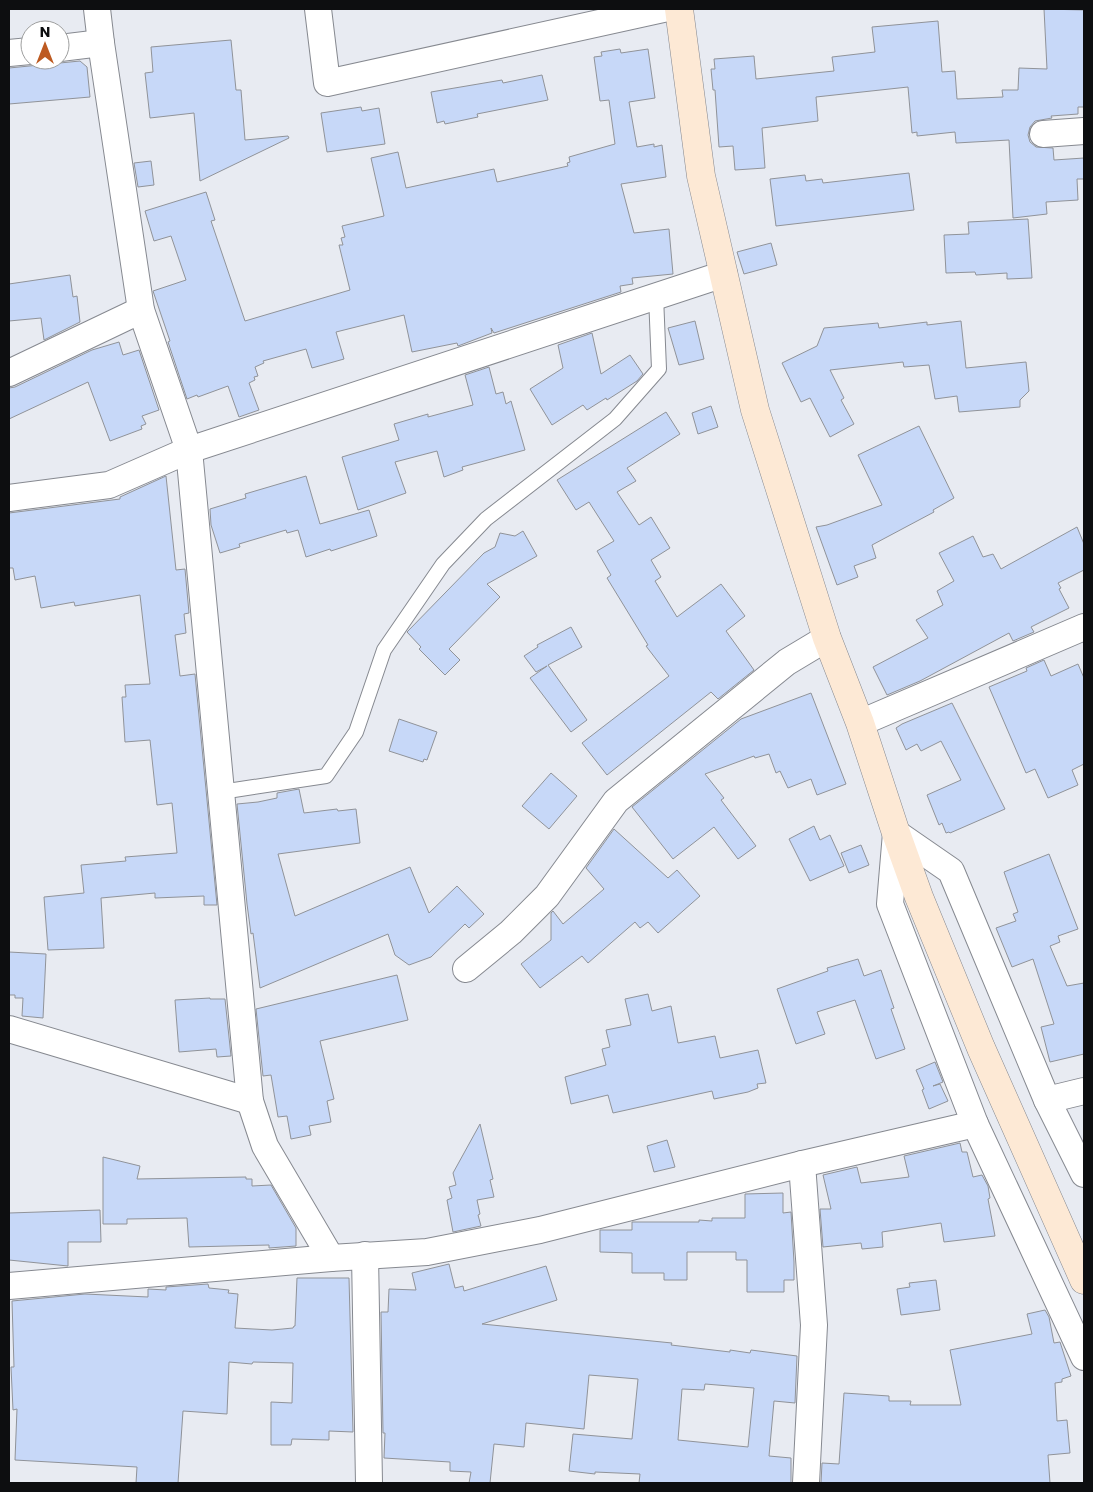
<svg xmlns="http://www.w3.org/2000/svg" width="1093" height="1492" viewBox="0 0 1093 1492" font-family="Poppins,sans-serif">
<rect width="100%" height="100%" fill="#e8ebf2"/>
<g fill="#c7d8f8" stroke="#909399" fill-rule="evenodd">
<path d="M1044 9 1084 10V107H1078V114L1051 116 1052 118 1035 121 1030 127 1028 135 1030 142 1036 147 1053 148 1054 160 1084 158V179H1077L1078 200 1046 202 1047 214 1013 218 1009 140 956 143 955 132 917 136V132L912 133 908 87 816 97 818 121 762 128 765 168 735 170 733 146 719 147 715 90H713L711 69H715L714 59 754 56 756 79 834 71 832 57 875 52 872 27 938 21 942 72 955 71 957 99 1003 97 1002 90H1018L1019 68 1047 69Z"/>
<path d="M231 40 236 90H241L245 140 288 136 289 138 200 181 194 113 150 118 145 73 153 72 151 47Z"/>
<path d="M620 49 621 53 648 49 655 98 629 102 637 147 654 144V147L662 145 666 177 621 184 634 233 669 229 673 274 632 278 633 284 620 286 621 292 494 333 491 328 492 333 458 346 457 343 412 352 404 315 336 332 344 359 312 368 306 349 263 361 264 363 255 367 258 376 254 377 255 380 249 383 259 410 239 417 228 386 198 397 197 395 187 399 168 342 170 341 153 291 186 280 171 236 154 241 145 211 206 192 215 220 211 221 245 321 350 290 339 245H343L341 238 345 237 342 226 384 216 371 158 398 152 406 188 494 169 497 182 568 166 567 163 570 162 569 157 615 144 609 100 600 101 594 57 602 56 601 52Z"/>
<path d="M80 61 87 67 90 97 9 104V68Z"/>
<path d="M542 75 548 100 477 114 478 117 445 124 444 121 437 123 431 92 502 80 503 83Z"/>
<path d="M361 107 362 111 379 108 385 144 327 152 321 113Z"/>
<path d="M151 161 154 185 138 187 134 163Z"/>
<path d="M909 173 914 210 776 226 770 179 805 175 806 181 822 179 823 183Z"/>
<path d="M1028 219 1032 278 1007 279V273L976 275 975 272 946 273 944 235 969 234 968 222Z"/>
<path d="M771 243 777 265 744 274 737 252Z"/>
<path d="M70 275 73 297 77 296 80 322 44 340 41 318 9 321V284Z"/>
<path d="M695 321 704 359 679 365 668 328Z"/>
<path d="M961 321 966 368 1026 362 1029 391 1020 400V407L959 412 957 396 935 399 929 365 904 367 903 362 830 370 844 398 841 400 854 424 830 437 810 398 801 402 782 363 817 346 824 328 878 323 879 328 927 322V325Z"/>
<path d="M592 333 601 374 630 355 643 374 637 381 607 400 606 398 587 410 583 405 552 425 530 389 563 368 558 345Z"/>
<path d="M119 342 123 355 139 350 159 410 142 416 146 424 141 426 142 429 110 441 88 382 9 419V388L15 387 92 350Z"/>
<path d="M489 367 496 394 503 392 506 404 511 401 525 450 462 467 463 470 444 477 437 451 395 462 406 493 358 510 342 457 399 440 394 424 428 414V417L473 405 465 375Z"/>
<path d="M711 406 718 427 698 434 692 413Z"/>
<path d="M666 412 680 434 627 468 636 481 617 492 639 525 651 517 670 548 651 560 661 577 655 581 677 617 721 584 745 616 726 631 754 670 718 699 711 692 607 775 582 743 669 676 646 646 648 645 607 578 611 575 597 551 614 541 589 502 576 510 557 480Z"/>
<path d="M919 426 954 498 933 510 934 512 872 545 876 558 854 566 858 577 837 585 816 527 827 525 882 505 858 455Z"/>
<path d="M166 476 176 570 185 569 189 613 184 614 186 633 175 635 180 676 195 674 217 905H204V896L155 898V893L101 898 104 948 48 950 44 897 84 893 81 865 126 861 125 857 177 853 172 803 157 805 150 740 125 742 122 697H126L125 685 150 684 140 595 75 606 74 602 41 608 35 576 15 580 13 568H9V513L120 499V497Z"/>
<path d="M306 476 320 524 369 510 377 536 331 551 330 549 306 557 298 530 287 533 286 530 239 544 240 547 220 553 211 525 210 509 246 498 245 494Z"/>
<path d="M1077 527 1084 544V570L1058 583 1061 588 1059 589 1069 608 1031 627 1034 632 1013 641 1009 633 920 681 887 695 873 667 928 638 916 620 943 605 937 591 954 581 939 553 973 536 983 557 993 554 1001 569Z"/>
<path d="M523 531 537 556 487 584 500 597 449 649 460 660 445 675 419 649 421 647 407 632 484 553 495 547 500 533 515 536Z"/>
<path d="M571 627 582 647 548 665 587 720 571 732 530 678 547 666 536 672 524 656 538 647 537 645Z"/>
<path d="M1044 660 1051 676 1078 664 1084 678V764L1072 770 1078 785 1048 798 1035 769 1026 773 989 687 1027 671 1026 668Z"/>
<path d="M811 693 846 784 817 795 811 779 788 788 780 771 776 773 769 754 755 758 754 756 705 774 724 798 721 800 756 846 738 859 714 827 673 859 632 807 741 719Z"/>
<path d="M952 703 1005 809 950 833 949 832 946 833 942 823 939 825 927 795 961 780 941 741 921 751 917 744 906 750 896 728 902 724Z"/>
<path d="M399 719 437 732 427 760 424 759 423 762 389 751Z"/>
<path d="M551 773 577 796 549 829 522 806Z"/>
<path d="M299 789 304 813 337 809 338 811 356 809 360 843 278 854 295 916 410 867 429 913 457 886 484 914 469 928 465 924 431 957 409 965 395 955 388 934 260 988 253 933 251 934 247 904 237 804 258 802 277 798V793Z"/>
<path d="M814 826 820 840 830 835 844 866 810 881 789 839Z"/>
<path d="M614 829 668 878 677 870 700 896 658 933 648 922 640 928 635 922 588 963 582 956 540 988 521 964 551 940V913L553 911 563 924 604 889 586 868Z"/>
<path d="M861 845 869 865 849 873 841 853Z"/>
<path d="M1049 854 1078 929 1058 936 1060 942 1050 946 1067 986 1084 983V1054L1050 1062 1041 1027 1054 1024 1033 959 1012 967 996 928 1016 921 1013 914 1018 912 1004 872Z"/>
<path d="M9 952 46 954 43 1018 22 1016 23 998H15V995H9Z"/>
<path d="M858 959 864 976 881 970 894 1008 891 1009 905 1049 876 1059 855 1000 817 1012 825 1034 796 1044 777 989 828 971 827 968Z"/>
<path d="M397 975 408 1020 320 1041 334 1099 327 1101 331 1122 309 1126 311 1135 291 1139 287 1116 278 1117 271 1075 263 1076 256 1009Z"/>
<path d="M648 994 652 1011 671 1006 678 1043 715 1036 720 1058 758 1050 766 1083 757 1084 758 1088 748 1092 714 1099 712 1091 613 1113 608 1095 571 1104 565 1077 606 1065 602 1049 610 1047 606 1030 631 1025 625 999Z"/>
<path d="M210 998V999H225L231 1056 217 1057 216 1049 179 1052 175 1000Z"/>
<path d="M935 1062 943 1082 933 1086 940 1084 948 1101 929 1109 922 1090 924 1089 916 1070Z"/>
<path d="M480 1124 493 1179 490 1180 494 1197 477 1200 480 1214 478 1215 481 1226 453 1232 447 1200 452 1198 449 1187 456 1185 453 1173Z"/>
<path d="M667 1140 675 1167 654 1172 647 1146Z"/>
<path d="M960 1143 962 1152H967L973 1177 982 1175 988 1186 990 1198 988 1199 995 1236 944 1242 941 1223 882 1232 883 1247 862 1249 861 1243 823 1247 820 1209H831L823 1175 857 1167 861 1183 909 1177 904 1156Z"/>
<path d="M103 1157 140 1166 137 1179 246 1177V1179H252V1186L271 1185 296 1228V1246L269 1248V1245L189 1247 187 1218 127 1219V1224H103Z"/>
<path d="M783 1193V1213L791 1212 794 1262V1280H784V1292H747V1260H736V1252H687V1280H664V1273H632V1253L600 1252V1230H632V1222H699V1220L712 1221V1218H745V1194Z"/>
<path d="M100 1210 101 1242H68V1266L9 1260V1213Z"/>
<path d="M449 1264 455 1288 463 1286 464 1291 546 1266 557 1300 482 1324 672 1343 671 1345 730 1352V1350L750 1353 751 1350 797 1356 795 1403 774 1401 769 1456 791 1458V1483H639L640 1474 595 1472V1474L569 1471 573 1434 632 1439 638 1379 589 1375 584 1429 526 1423 524 1447 494 1444 490 1483H469L471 1472 450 1471V1462L384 1458 385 1433H383L381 1312H388L389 1289 416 1290 412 1273ZM705 1384 754 1388 748 1447 678 1440 682 1389 704 1390Z"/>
<path d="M297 1278H349L353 1432 329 1431V1440L292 1439 291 1445H271V1402L292 1403 293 1363 253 1362 252 1364 229 1362 227 1414 183 1411 178 1483H136L137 1467 15 1460 17 1409 13 1410 11 1367H14L12 1301 85 1294 148 1297V1289L166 1290V1287L208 1284 209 1288 229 1290 228 1293 238 1294 235 1328 272 1330 293 1328 294 1326H295Z"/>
<path d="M936 1280 940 1310 901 1315 897 1289 910 1287 909 1283Z"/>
<path d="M1045 1310 1049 1317 1054 1343 1060 1342 1071 1376 1062 1379V1382L1055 1383 1057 1421 1067 1420 1070 1453 1048 1455 1050 1483H821L822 1463 839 1464 844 1393 889 1396V1401H911L910 1405H961L950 1350 1032 1334 1027 1314Z"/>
</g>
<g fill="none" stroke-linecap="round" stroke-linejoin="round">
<g stroke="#868990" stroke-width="16">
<path id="lane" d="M221 792 326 776 356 732 384 650 443 564 486 519 615 419 659 369 656 296"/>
</g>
<g stroke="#868990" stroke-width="28">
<g id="street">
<path d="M97 9 101 43 141 310 189 450 250 1101 265 1146 331 1258"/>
<path d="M318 9 327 83 663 9"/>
<path d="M60 48 101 43"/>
<path d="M9 53 30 51"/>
<path d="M1043 134 1084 131"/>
<path d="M9 373 141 310"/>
<path d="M9 498 109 485 189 450 724 274"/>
<path d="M860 723 1084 627"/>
<path d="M896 833 890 904 975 1124 1084 1357"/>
<path d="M896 833 951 871 1047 1100 1084 1174"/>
<path d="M466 969 511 932 547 896 616 801 787 662 827 638"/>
<path d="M9 1029 250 1101"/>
<path d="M1047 1100 1084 1091"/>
<path d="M802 1164 814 1325 806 1483"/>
<path d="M365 1255 369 1483"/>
<path d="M9 1286 331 1258 427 1252 540 1230 802 1164 975 1124"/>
</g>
</g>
<g stroke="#868990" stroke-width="29">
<path id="secondary" d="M679 9 701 176 755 410 827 638 860 723 896 833 919 897 981 1048 1084 1280"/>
</g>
<use href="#lane" stroke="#fff" stroke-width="14"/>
<use href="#street" stroke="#fff" stroke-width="26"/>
<use href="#secondary" stroke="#fde9d5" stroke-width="28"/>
</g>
<rect width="1093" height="1492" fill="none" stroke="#0d0e10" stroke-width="20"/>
<g transform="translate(45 45)"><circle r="24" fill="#ffffff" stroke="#9e9f9f"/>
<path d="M0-4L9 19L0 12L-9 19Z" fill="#bd5a21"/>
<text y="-8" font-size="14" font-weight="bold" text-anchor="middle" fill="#0d0e10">N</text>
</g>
</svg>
